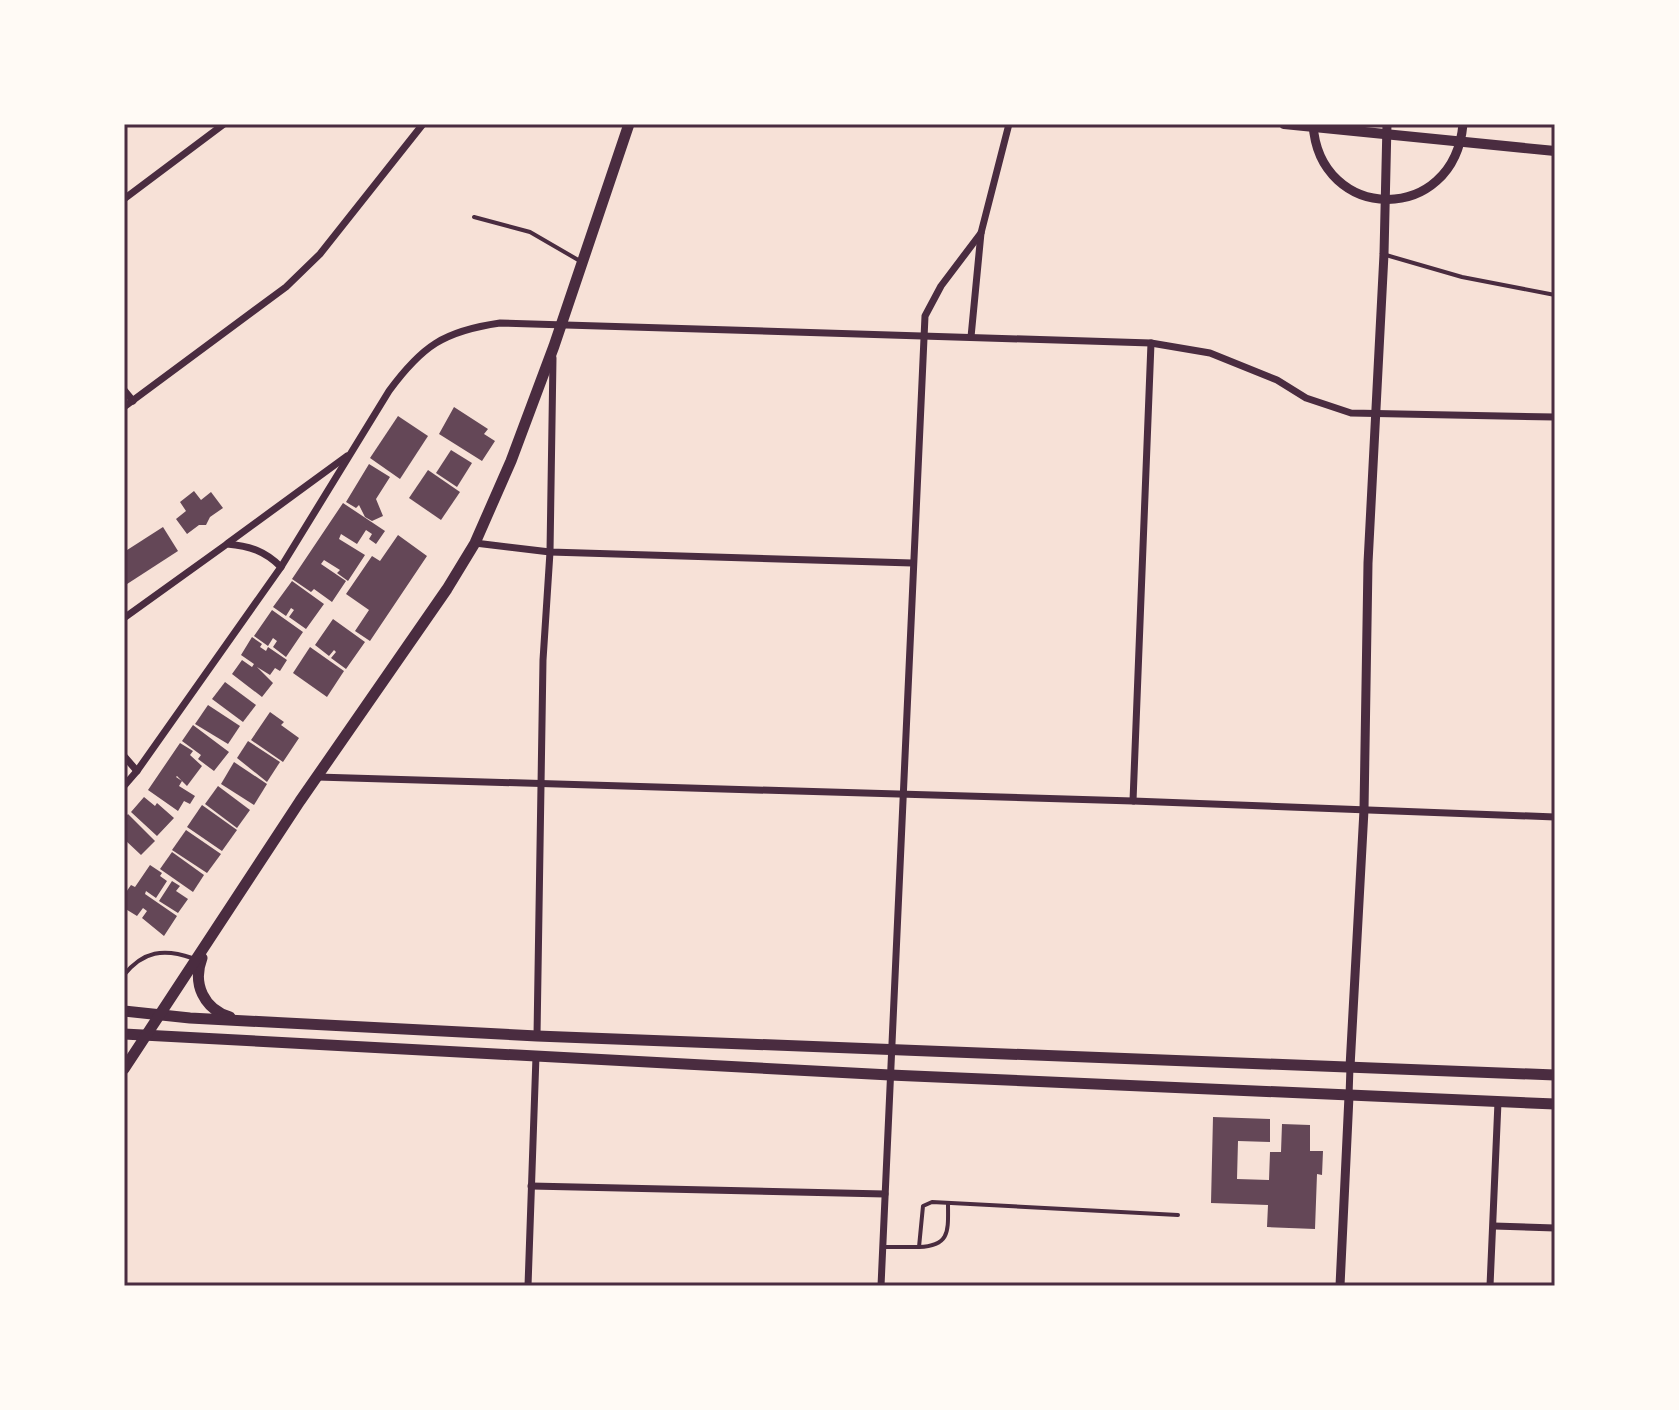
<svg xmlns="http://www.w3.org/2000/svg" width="1679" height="1410" viewBox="0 0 1679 1410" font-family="Manrope,sans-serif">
<rect width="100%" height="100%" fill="#f7e1d7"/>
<g fill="#644757">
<path d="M454 407 488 429 484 434 495 441 482 461 439 434Z"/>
<path d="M398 416 428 436 400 479 370 458Z"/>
<path d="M451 450 472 463 457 487 436 473Z"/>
<path d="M369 464 390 477 376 499 383 516 372 521 365 517 359 505 356 508 346 502Z"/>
<path d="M428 470 460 492 441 520 409 498Z"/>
<path d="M194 491 201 500 211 492 223 508 210 517 206 525H199L187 534 176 519 186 511 180 502Z"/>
<path d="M343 503 385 531 376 544 369 539 372 534 366 530 357 544 341 534 339 539 365 555 348 581 337 573 340 570 324 560 321 564 346 581 332 602 314 589 311 592 292 579Z"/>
<path d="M163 527 178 551 124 586V552Z"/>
<path d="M398 535 427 556 370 641 355 631 369 610 346 594 372 556 380 561Z"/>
<path d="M292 581 324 604 306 629 289 617 294 610 291 608 286 616 273 607Z"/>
<path d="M272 610 303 632 286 657 273 647 277 641 273 638 268 646 254 636Z"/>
<path d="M333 619 365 642 346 669 331 658 336 652 334 650 329 656 315 645Z"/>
<path d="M252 637 262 644 260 647 266 651 268 647 287 660 280 671 275 668 270 675 257 667 273 683 262 697 232 674 242 660 252 667 254 664 241 655Z"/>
<path d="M310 647 344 671 327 697 293 673Z"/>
<path d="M225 682 256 705 243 722 212 699Z"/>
<path d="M208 705 240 726 228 744 195 724Z"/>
<path d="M270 712 284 722 281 725 299 738 283 762 251 740Z"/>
<path d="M193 725 229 752 214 771 198 759 201 755 182 741Z"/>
<path d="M248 741 280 762 267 782 237 758Z"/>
<path d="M180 743 193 751 190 755 202 766 187 786 177 776 176 777 182 781 179 786 195 796 190 804 184 801 178 811 148 790Z"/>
<path d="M234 762 267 784 254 805 221 784Z"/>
<path d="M218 786 250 810 237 828 205 804Z"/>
<path d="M144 797 155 806 157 803 174 818 157 836 131 812Z"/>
<path d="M202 805 237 830 222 851 187 827Z"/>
<path d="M128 814 155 841 141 855 124 839V819Z"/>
<path d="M186 830 221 854 207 873 172 850Z"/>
<path d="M172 852 204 875 193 892 160 869Z"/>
<path d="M150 865 162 873 160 876 167 881 156 898 146 891 145 894 177 916 164 936 142 918 147 911 143 908 137 916 124 908V895L131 885 135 887Z"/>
<path d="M172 881 180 886 176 891 188 899 178 913 159 901Z"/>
<path d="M1213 1117 1270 1119V1142L1238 1141 1237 1179 1269 1180 1270 1152H1281L1282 1124 1310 1125V1151H1323L1322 1175 1317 1174 1315 1229 1267 1227 1268 1205 1211 1203Z"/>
</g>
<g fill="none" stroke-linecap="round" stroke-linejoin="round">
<g stroke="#4a2c40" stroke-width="4">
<path d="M474 217 530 232 580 261"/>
<path d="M1386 255 1462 277 1555 295"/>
<path d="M124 975C143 951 164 948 192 958"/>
<path d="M883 1247H919L923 1206 932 1202 1178 1215"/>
<path d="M919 1247C951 1246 948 1230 948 1203"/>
</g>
<g stroke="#4a2c40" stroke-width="7">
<path d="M124 199 224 124"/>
<path d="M971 337 981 233 1009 124"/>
<path d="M124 390 133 401"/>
<path d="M124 407 286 287 320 254 423 124"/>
<path d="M228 543 347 456"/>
<path d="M475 543 550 552 912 563"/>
<path d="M124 618 227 544C250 546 265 551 281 567"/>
<path d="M124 756 137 771"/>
<path d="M317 777 1133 801 1555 817"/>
<path d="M124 786 137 771 281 567 389 391C422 346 444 331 500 323L1151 343 1210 353 1277 380 1306 398 1351 413 1555 417"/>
<path d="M1133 801 1151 343"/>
<path d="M537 1036 543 660 550 552 553 358"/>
<path d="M1349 1096 1350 1067"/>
<path d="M531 1186 885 1194"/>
<path d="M1494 1226 1555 1228"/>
<path d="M528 1286 536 1056"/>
<path d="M881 1286 925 316 941 286 981 233"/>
<path d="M1490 1286 1498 1102"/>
</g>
<g stroke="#4a2c40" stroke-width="9">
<path d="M1313 124C1319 223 1454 226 1463 124"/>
<path d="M1350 1067 1364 810 1368 563 1384 254 1387 124"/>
<path d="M1340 1286 1349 1096"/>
</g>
<path stroke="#4a2c40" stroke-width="10" d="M1284 124 1555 151"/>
<g stroke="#4a2c40" stroke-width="11">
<path d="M202 958C192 984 204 1009 230 1017"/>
<path d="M124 1011 190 1018 537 1036 1555 1075"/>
<path d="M124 1034 890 1075 1555 1104"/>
<path d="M124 1069 300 801 447 589 475 543 511 461 554 346 629 124"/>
</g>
</g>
<rect width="1679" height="1410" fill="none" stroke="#fffaf5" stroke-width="252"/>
<rect x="126" y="126" width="1427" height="1158" fill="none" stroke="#4a2c40" stroke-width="3"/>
</svg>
